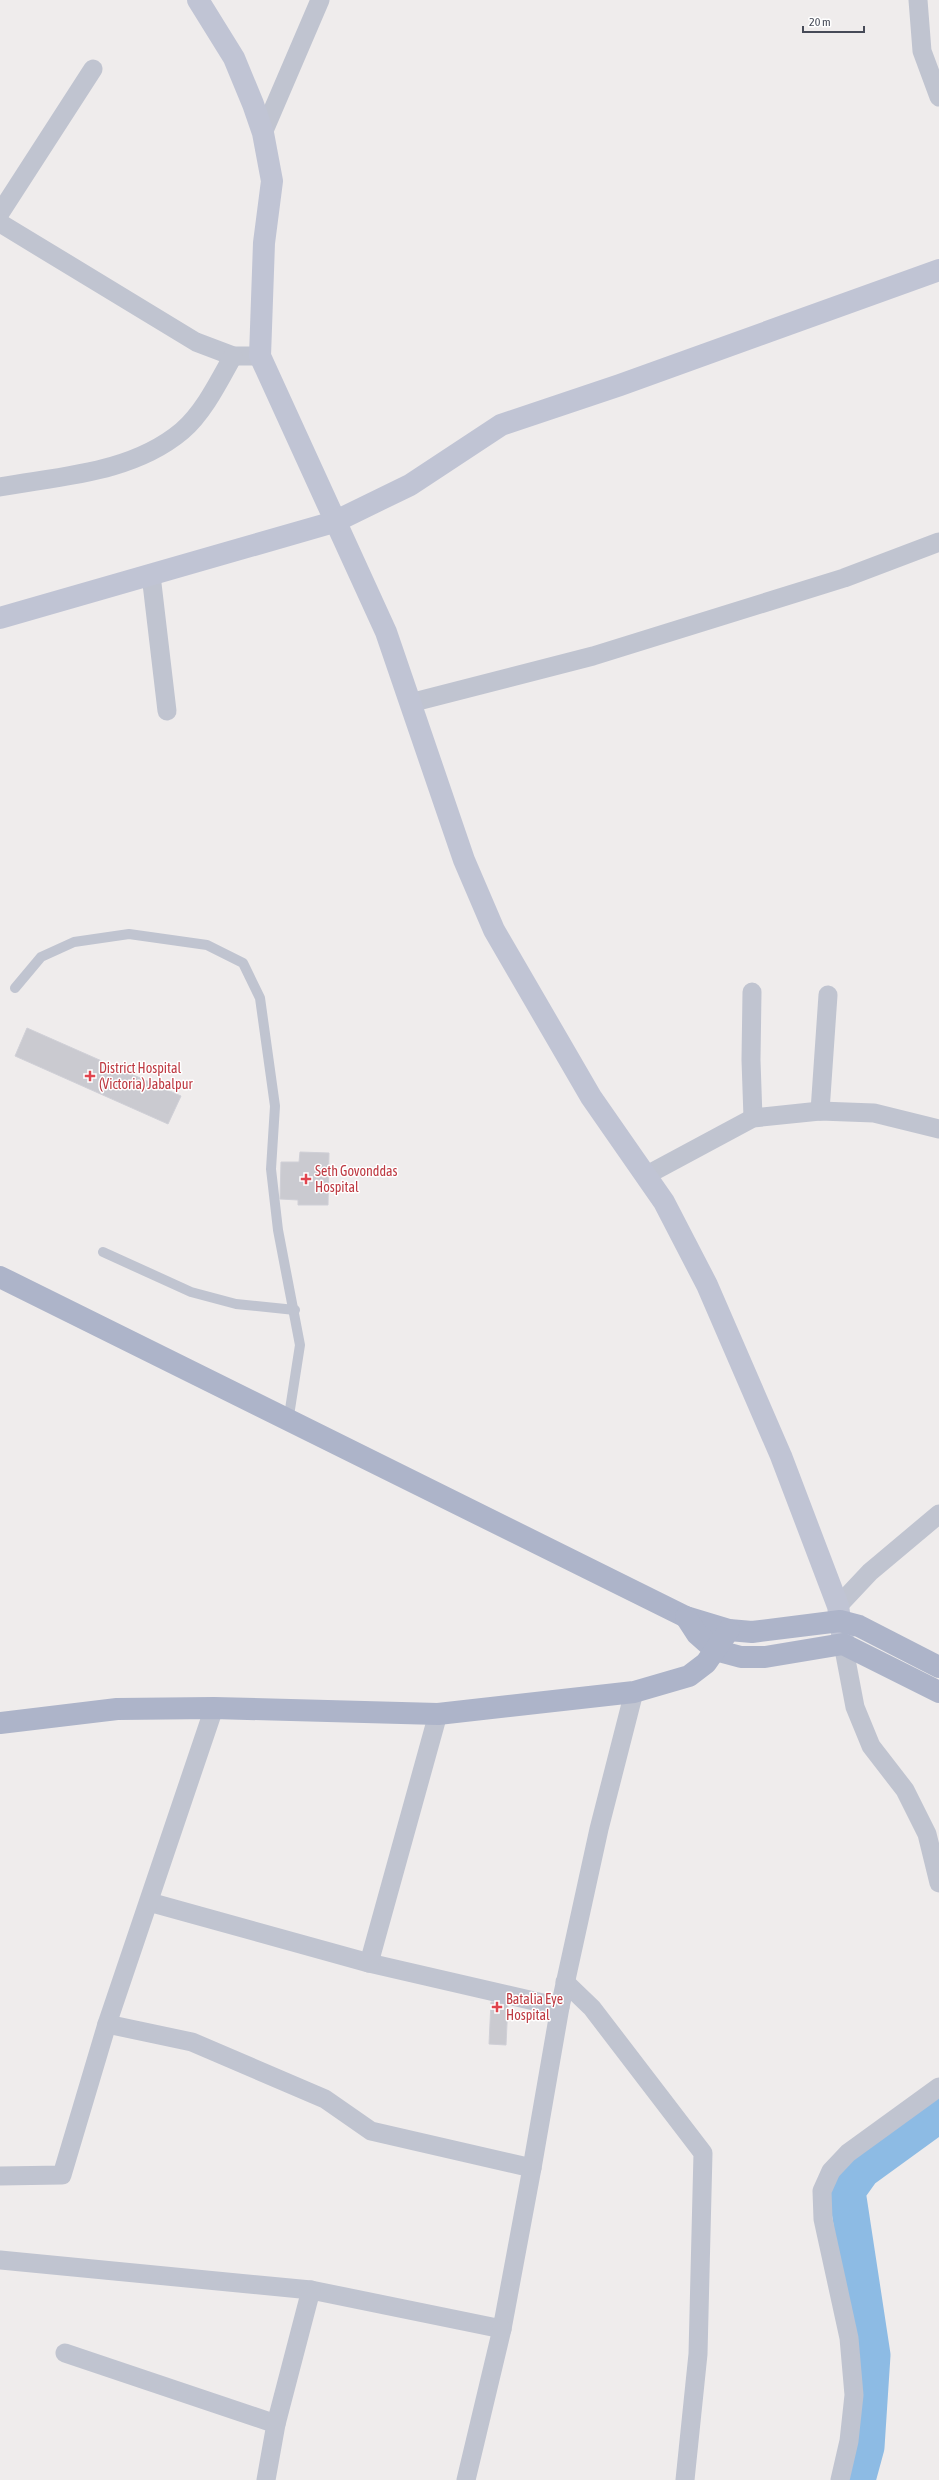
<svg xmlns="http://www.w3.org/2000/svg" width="939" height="2480" viewBox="0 0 939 2480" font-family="'Asap Condensed',sans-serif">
<rect width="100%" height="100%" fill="#efecec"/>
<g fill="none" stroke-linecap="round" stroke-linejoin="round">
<path stroke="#8dbbe4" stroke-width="37" d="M857 2480 866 2447 872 2355 847 2191 862 2170 939 2114"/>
</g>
<g fill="#cacad0" stroke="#d0d0d7">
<path d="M27 1028 181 1096 168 1124 15 1056Z"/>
<path d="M300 1152 329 1153 328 1205H298V1200L280 1199 281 1162H299Z"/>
<path d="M491 2002 508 2003 506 2045 489 2044Z"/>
</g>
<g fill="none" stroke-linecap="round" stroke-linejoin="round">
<g stroke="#c0c4d0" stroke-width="10">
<path d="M15 988 41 957 74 942 129 934 207 945 243 963 260 998 275 1106 271 1169 278 1230 300 1345 288 1422"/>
<path d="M103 1252 191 1292 236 1304 295 1310"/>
</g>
<g stroke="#c0c4d0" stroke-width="19">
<path d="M918 0 922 51 939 97"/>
<path d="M263 133 320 0"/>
<path d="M0 213 93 69"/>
<path d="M0 223 196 342 233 356H260"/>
<path d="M0 487C61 476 132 473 182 431 204 412 219 381 233 356"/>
<path d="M151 575 167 711"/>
<path d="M410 703 593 656 844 578 939 542"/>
<path d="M752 992 751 1060 753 1118"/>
<path d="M820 1111 828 995"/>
<path d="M645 1176 753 1118 820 1111 874 1113 939 1129"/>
<path d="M838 1606 870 1572 939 1514"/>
<path d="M843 1644 855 1707 871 1746 905 1790 927 1834 939 1883"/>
<path d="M149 1902 369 1963 560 2007"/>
<path d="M369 1963 438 1714"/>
<path d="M565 1982 592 2008 703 2153 698 2354 685 2480"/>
<path d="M532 2168 560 2007 599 1829 634 1692"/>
<path d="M0 2176 62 2175 107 2024"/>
<path d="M0 2260 311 2290 502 2329 532 2168 371 2131 325 2099 192 2042 107 2024 214 1708"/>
<path d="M65 2353 276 2424"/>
<path d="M266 2480 276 2424 311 2290"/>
<path d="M466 2480 502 2329"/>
<path d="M840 2480 849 2441 854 2395 849 2338 823 2219 822 2191 831 2171 848 2153 939 2087"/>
</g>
<g stroke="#c0c4d4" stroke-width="22">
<path d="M198 0 234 58 253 104 263 133 272 181 264 243 260 356 386 632 464 860 494 930 591 1097 664 1202 707 1285 781 1456 838 1606 843 1640"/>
<path d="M0 618 334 522 410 485 501 425 620 385 939 270"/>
</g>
<g stroke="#adb4c9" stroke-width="22">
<path d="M0 1277 686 1617 729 1630 752 1632 840 1621 859 1626 939 1667"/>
<path d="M686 1617 697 1634 715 1650 741 1657H765L843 1644 939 1692"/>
<path d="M0 1723 117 1709 214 1708 438 1714 634 1692 689 1676 706 1663 729 1630"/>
</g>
</g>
<g fill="#e0444e" stroke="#fff" stroke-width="1.5">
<path d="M88 1070h4v4h4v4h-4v4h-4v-4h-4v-4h4z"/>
<path d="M304 1173h4v4h4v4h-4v4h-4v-4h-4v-4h4z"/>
<path d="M495 2001h4v4h4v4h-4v4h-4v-4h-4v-4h4z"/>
</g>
<g text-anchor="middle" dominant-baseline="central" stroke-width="3" stroke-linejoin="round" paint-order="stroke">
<g font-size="14" fill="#be3a42" stroke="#fff" text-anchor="start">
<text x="99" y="1068">District Hospital<tspan x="99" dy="16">(Victoria) Jabalpur</tspan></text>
<text x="315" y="1171">Seth Govonddas<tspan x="315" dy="16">Hospital</tspan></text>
<text x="506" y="1999">Batalia Eye<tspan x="506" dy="16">Hospital</tspan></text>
</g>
</g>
<path d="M803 26v6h61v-6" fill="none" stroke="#464a57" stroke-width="2"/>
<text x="809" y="26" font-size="12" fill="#464a57" stroke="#ffffff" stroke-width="3" paint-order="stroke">20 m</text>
</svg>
